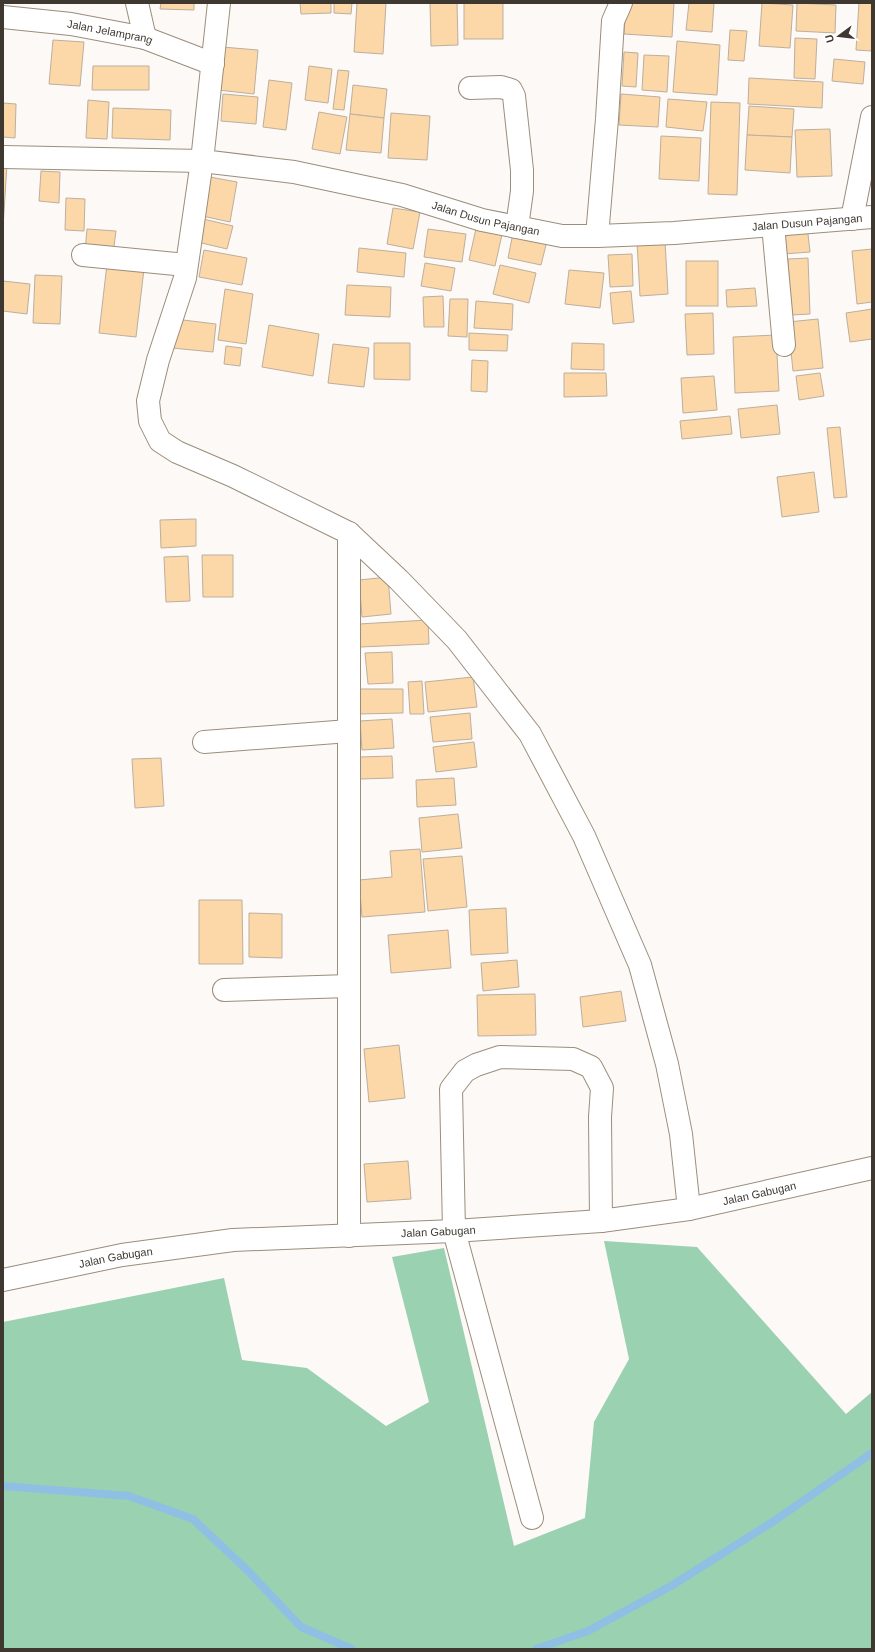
<svg xmlns="http://www.w3.org/2000/svg" width="875" height="1652" viewBox="0 0 875 1652" font-family="Helvetica,sans-serif">
<rect width="100%" height="100%" fill="#fdf9f6"/>
<path fill="#9ad1b1" d="M604 1241 697 1247 846 1414 872 1392V1649H3V1322L224 1278 242 1360 307 1368 386 1426 429 1402 392 1257 444 1248 514 1546 585 1518 594 1422 629 1359Z"/>
<g fill="none" stroke-linecap="round" stroke-linejoin="round">
<g stroke="#8fc0e4" stroke-width="8">
<path d="M3 1486 129 1496 193 1519 247 1570 301 1627 352 1649"/>
<path d="M536 1649 588 1631 671 1586 774 1521 872 1453"/>
</g>
</g>
<g fill="#fcd7a8" stroke="#bdaf9d">
<path d="M161 3H194V10L160 9Z"/>
<path d="M300 3H331V13L301 14Z"/>
<path d="M334 3H352L351 14 334 13Z"/>
<path d="M357 3H386L383 54 354 52Z"/>
<path d="M430 3H457L458 45 431 46Z"/>
<rect x="464" y="3" width="39" height="36"/>
<path d="M626 3H674L672 37 624 34Z"/>
<path d="M689 3H714L712 32 686 30Z"/>
<path d="M762 3 793 5 790 48 759 46Z"/>
<path d="M797 3 836 5 835 33 796 31Z"/>
<path d="M859 3H872V51L856 50Z"/>
<path d="M730 30 747 31 744 61 728 60Z"/>
<path d="M795 38 817 39 815 79 794 78Z"/>
<path d="M53 40 84 42 80 86 49 84Z"/>
<path d="M677 41 720 45 717 95 673 92Z"/>
<path d="M222 47 258 50 254 94 218 90Z"/>
<path d="M624 52 638 53 636 87 622 86Z"/>
<path d="M644 55 669 56 667 92 642 90Z"/>
<path d="M834 59 865 62 863 84 832 81Z"/>
<path d="M93 66H149V90H92Z"/>
<path d="M309 66 332 69 328 103 305 100Z"/>
<path d="M338 70 349 71 344 110 333 109Z"/>
<path d="M749 78 823 82 822 108 748 104Z"/>
<path d="M269 80 292 83 286 130 263 127Z"/>
<path d="M353 85 387 89 384 118 350 114Z"/>
<path d="M223 94 258 97 256 124 221 121Z"/>
<path d="M621 94 660 97 658 127 619 125Z"/>
<path d="M668 99 707 102 703 131 666 127Z"/>
<path d="M88 100 109 102 107 139 86 138Z"/>
<path d="M711 102 740 103 737 195 708 194Z"/>
<path d="M3 103 16 104 15 138 3 137Z"/>
<path d="M749 106 794 109 792 137 747 135Z"/>
<path d="M113 108 171 110 170 140 112 138Z"/>
<path d="M319 112 347 117 340 154 312 149Z"/>
<path d="M391 113 430 116 427 160 388 158Z"/>
<path d="M350 114 384 118 381 153 346 150Z"/>
<path d="M830 129 832 176 797 177 795 130Z"/>
<path d="M747 135 792 137 790 173 745 170Z"/>
<path d="M661 136 701 138 699 181 659 179Z"/>
<path d="M3 163 7 164 3 228Z"/>
<path d="M41 171 60 172 59 203 39 201Z"/>
<path d="M210 177 237 182 230 222 202 216Z"/>
<path d="M66 198 85 199 84 231 65 230Z"/>
<path d="M393 208 420 212 413 249 387 244Z"/>
<path d="M199 218 233 226 227 249 193 241Z"/>
<path d="M477 224 503 230 495 266 469 260Z"/>
<path d="M807 225 810 252 783 254 780 227Z"/>
<path d="M87 229 116 231 113 254 85 251Z"/>
<path d="M428 229 466 234 462 262 424 257Z"/>
<path d="M513 233 547 241 541 265 508 258Z"/>
<path d="M665 241 668 294 640 296 637 242Z"/>
<path d="M359 248 406 253 404 277 357 272Z"/>
<path d="M872 249V302L857 304 852 251Z"/>
<path d="M204 250 247 258 242 285 199 277Z"/>
<path d="M632 254 633 286 610 287 608 255Z"/>
<path d="M808 258 810 314 791 315 788 259Z"/>
<rect x="686" y="261" width="32" height="45"/>
<path d="M425 263 455 268 451 291 421 286Z"/>
<path d="M107 264 144 269 136 337 99 333Z"/>
<path d="M500 265 536 273 529 303 493 294Z"/>
<path d="M569 270 604 273 600 308 565 304Z"/>
<path d="M35 275 62 276 60 324 33 323Z"/>
<path d="M3 281 30 284 27 314 3 311Z"/>
<path d="M347 285 391 287 390 317 345 315Z"/>
<path d="M755 288 757 306 727 307 726 290Z"/>
<path d="M225 289 253 294 246 344 218 340Z"/>
<path d="M631 291 634 322 613 324 610 293Z"/>
<path d="M443 296 444 327H424L423 297Z"/>
<path d="M450 299H468L467 337 448 336Z"/>
<path d="M476 301 513 304 512 330 474 328Z"/>
<path d="M872 309V339L850 342 846 313Z"/>
<path d="M713 313 714 354 687 355 685 314Z"/>
<path d="M175 319 216 324 213 352 172 348Z"/>
<path d="M818 319 823 368 793 371 788 322Z"/>
<path d="M269 325 319 334 313 376 262 367Z"/>
<path d="M469 333 508 335 507 351 469 350Z"/>
<path d="M776 335 779 391 735 393 733 337Z"/>
<path d="M374 343H410V380L374 379Z"/>
<path d="M572 343 604 344V370L571 369Z"/>
<path d="M333 344 369 348 364 387 328 383Z"/>
<path d="M226 346 242 348 240 366 224 364Z"/>
<path d="M472 360 488 361 487 392 471 391Z"/>
<path d="M564 373H606L607 396 564 397Z"/>
<path d="M820 373 824 396 799 400 796 376Z"/>
<path d="M714 376 717 410 683 413 681 378Z"/>
<path d="M777 405 780 434 741 438 738 409Z"/>
<path d="M730 416 732 434 682 439 680 421Z"/>
<path d="M840 427 847 497 834 498 827 428Z"/>
<path d="M814 472 819 512 782 517 777 477Z"/>
<path d="M196 519V546L161 548 160 520Z"/>
<path d="M202 555H233V597H203Z"/>
<path d="M188 556 190 601 166 602 164 557Z"/>
<path d="M388 577 391 614 362 617 359 580Z"/>
<path d="M428 620 429 644 360 647 359 624Z"/>
<path d="M392 652 393 683 368 684 365 653Z"/>
<path d="M473 677 477 707 428 712 425 682Z"/>
<path d="M422 681 424 714H410L408 682Z"/>
<path d="M357 689H403V713L357 714Z"/>
<path d="M470 713 472 739 433 742 430 717Z"/>
<path d="M392 719 394 748 362 750 360 721Z"/>
<path d="M474 742 477 767 436 772 433 747Z"/>
<path d="M392 756 393 778 360 779 359 757Z"/>
<path d="M161 758 164 806 135 808 132 759Z"/>
<path d="M454 778 456 805 417 807 416 780Z"/>
<path d="M458 814 462 848 422 852 419 818Z"/>
<path d="M420 849 425 912 362 917 359 880 392 877 390 851Z"/>
<path d="M462 856 467 907 428 911 423 859Z"/>
<path d="M199 900H242L243 964H199Z"/>
<path d="M506 908 508 953 471 955 469 910Z"/>
<path d="M249 913 282 914V958L249 957Z"/>
<path d="M448 930 451 968 391 973 388 935Z"/>
<path d="M517 960 519 987 483 991 481 963Z"/>
<path d="M621 991 626 1021 583 1027 580 997Z"/>
<path d="M535 994 536 1035 478 1036 477 995Z"/>
<path d="M399 1045 405 1098 369 1102 364 1049Z"/>
<path d="M408 1161 411 1199 367 1202 364 1164Z"/>
</g>
<g fill="none" stroke-linecap="round" stroke-linejoin="round">
<g stroke="#9b8d7b" stroke-width="24">
<g id="minor">
<path d="M137 3 145 38"/>
<path id="s1" d="M219 3 202 161 294 172 402 195 482 220 562 236H597L674 233 872 217"/>
<path id="s2" d="M3 17 71 24 145 38 213 64"/>
<path d="M470 88 501 87 511 90 514 96 522 170V191L517 227"/>
<path d="M3 157 202 161 185 278 158 360 148 401 150 421 160 441 177 452 233 476 349 533 399 580 457 640 530 734 584 836 640 965 667 1064 681 1134 689 1209"/>
<path d="M852 219 872 117"/>
<path d="M773 225 784 345"/>
<path d="M597 236 607 119 613 21 621 3"/>
<path d="M83 255 186 265"/>
<path d="M204 742 349 731"/>
<path d="M224 990 349 986"/>
<path d="M349 1236V533"/>
<path id="s3" d="M3 1280 122 1255 233 1240 454 1231 601 1221 689 1209 872 1168"/>
<path d="M532 1518 454 1231 451 1089 465 1071 476 1065 500 1057 573 1059 591 1067 602 1088 600 1117 601 1221"/>
</g>
</g>
<use href="#minor" stroke="#fff" stroke-width="22"/>
</g>
<g text-anchor="middle" dominant-baseline="central" stroke-width="3" stroke-linejoin="round" paint-order="stroke">
<g font-size="11" fill="#3e3831" stroke="#fff">
<text stroke="none"><textPath href="#s2" startOffset="108">Jalan Jelamprang</textPath></text>
<text stroke="none"><textPath href="#s1" startOffset="449">Jalan Dusun Pajangan</textPath></text>
<text stroke="none"><textPath href="#s1" startOffset="773">Jalan Dusun Pajangan</textPath></text>
<text stroke="none"><textPath href="#s3" startOffset="763">Jalan Gabugan</textPath></text>
<text stroke="none"><textPath href="#s3" startOffset="439">Jalan Gabugan</textPath></text>
<text stroke="none"><textPath href="#s3" startOffset="115">Jalan Gabugan</textPath></text>
</g>
</g>
<rect width="875" height="1652" fill="none" stroke="#3e3831" stroke-width="8"/>
<g transform="translate(839 36) rotate(255)" stroke="#ffffff" stroke-width="3" paint-order="stroke">
<path d="M0-3L7 15L0 10L-7 15Z" fill="#3e3831"/>
<text y="-6" font-size="11" font-weight="bold" text-anchor="middle" fill="#3e3831">U</text>
</g>
</svg>
